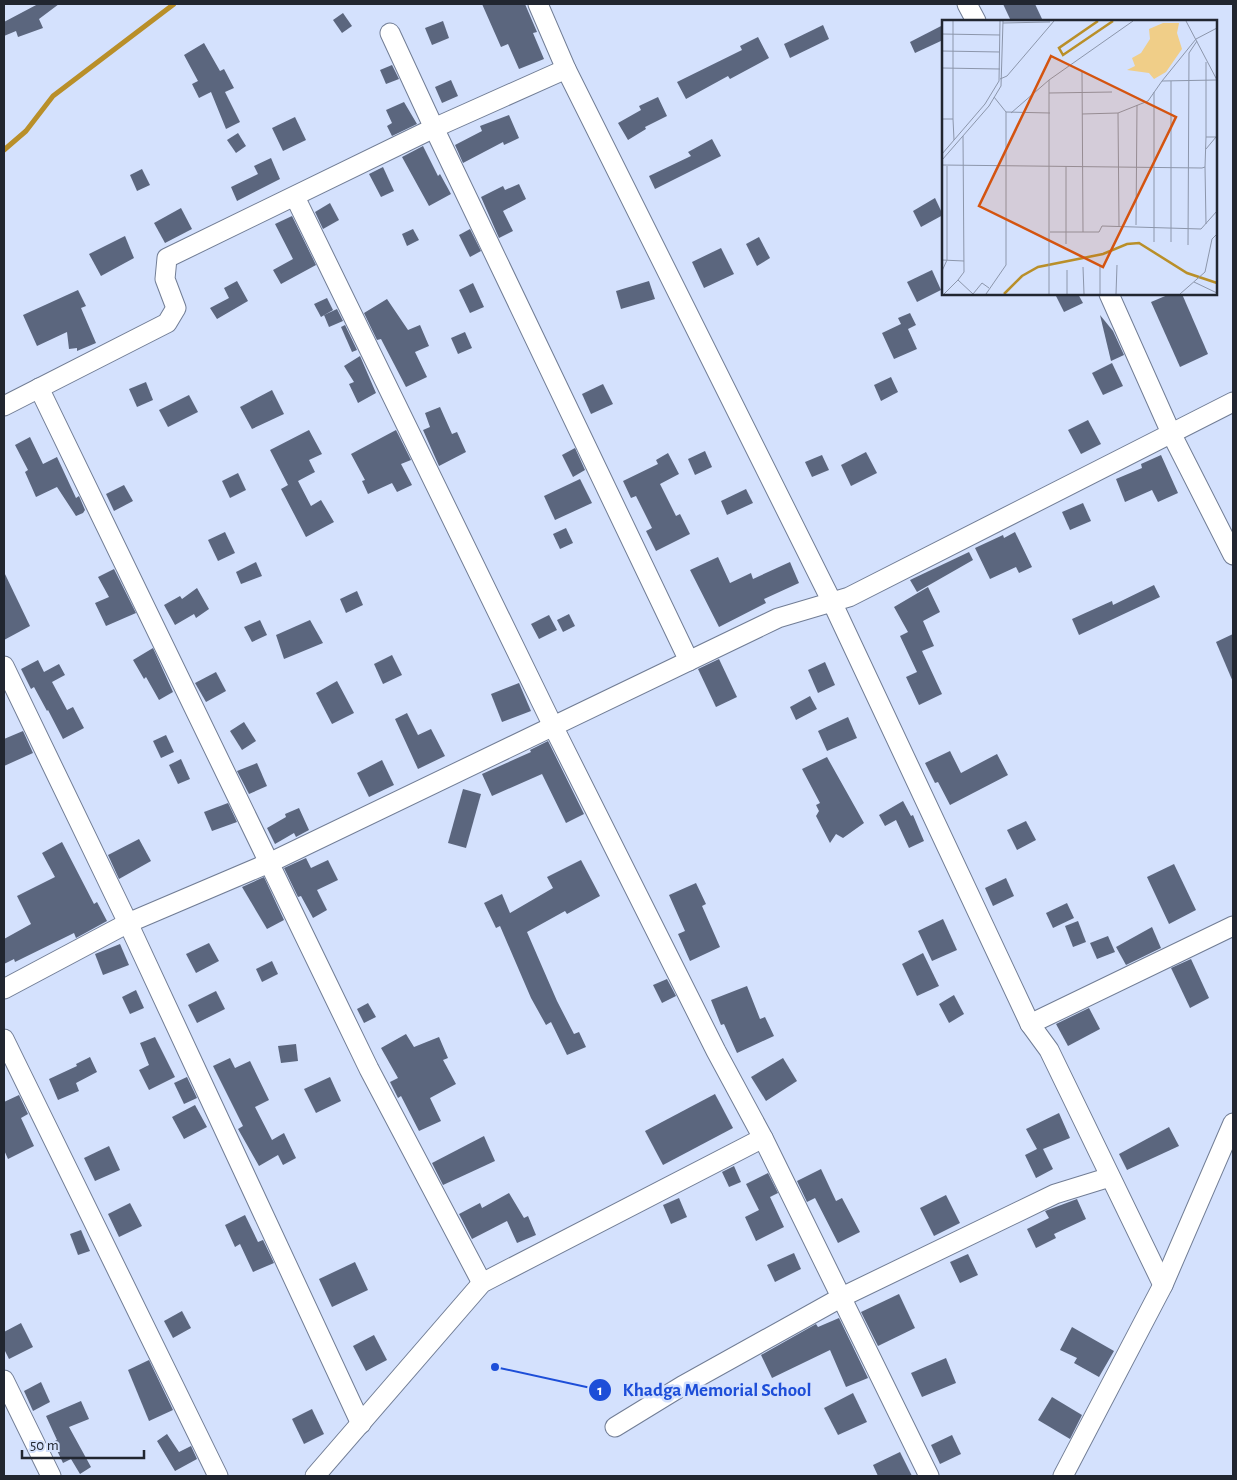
<svg xmlns="http://www.w3.org/2000/svg" width="1237" height="1480" viewBox="0 0 1237 1480" font-family="'Alegreya Sans',sans-serif">
<rect width="100%" height="100%" fill="#d4e1fd"/>
<g fill="none" stroke-linecap="round" stroke-linejoin="round">
<path stroke="#b98f29" stroke-width="5" d="M4 150 26 131 53 96 174 4"/>
</g>
<g fill="#5b667e">
<path d="M38 4H59L39 19 43 28 18 37 16 31 4 36V22Z"/>
<path d="M482 4H525L537 32 533 33 544 59 519 69 508 44 501 47Z"/>
<path d="M1003 4H1035L1043 21H1011Z"/>
<path d="M343 13 352 26 342 33 333 20Z"/>
<path d="M443 21 449 38 432 45 425 28Z"/>
<path d="M823 25 829 39 790 58 784 44Z"/>
<path d="M943 25V40L915 53 910 42Z"/>
<path d="M758 37 769 58 730 79 728 76 686 99 677 82 742 50 740 46Z"/>
<path d="M204 43 220 71 224 69 234 88 225 92 240 122 226 129 211 92 199 98 192 84 198 81 184 55Z"/>
<path d="M392 65 399 79 386 84 380 70Z"/>
<path d="M451 80 458 96 442 103 435 87Z"/>
<path d="M658 97 667 116 645 127 646 129 628 140 618 123 641 110 639 106Z"/>
<path d="M404 102 417 124 392 136 387 126 392 123 386 110Z"/>
<path d="M509 115 519 138 504 145 503 142 463 163 455 145 482 131 480 126Z"/>
<path d="M295 117 306 140 283 151 272 128Z"/>
<path d="M238 133 246 146 236 153 227 140Z"/>
<path d="M712 139 721 156 655 189 649 176 691 156 688 152Z"/>
<path d="M423 146 438 176 440 174 451 194 429 206 402 157Z"/>
<path d="M271 158 280 179 237 201 231 187 258 174 254 166Z"/>
<path d="M383 167 394 191 381 197 369 174Z"/>
<path d="M142 169 150 185 137 191 130 175Z"/>
<path d="M519 184 526 199 503 211 513 231 499 238 481 197 503 186 505 190Z"/>
<path d="M935 198 943 215 921 227 913 211Z"/>
<path d="M330 203 339 220 323 229 315 212Z"/>
<path d="M181 208 192 229 165 243 154 223Z"/>
<path d="M292 216 316 265 281 284 273 270 293 259 275 224Z"/>
<path d="M413 229 419 240 407 246 402 234Z"/>
<path d="M470 229 481 251 470 257 459 235Z"/>
<path d="M125 236 134 258 101 276 89 254Z"/>
<path d="M759 237 770 258 757 266 746 244Z"/>
<path d="M721 248 734 274 704 288 692 262Z"/>
<path d="M932 270 941 290 917 302 907 282Z"/>
<path d="M237 281 248 301 217 319 210 308 229 298 224 288Z"/>
<path d="M649 281 655 299 621 309 616 291Z"/>
<path d="M473 283 484 307 470 313 459 290Z"/>
<path d="M78 290 86 306 81 308 96 343 77 351V348L69 349 67 332 37 346 23 315Z"/>
<path d="M1055 294H1078L1083 303 1064 312Z"/>
<path d="M1170 294H1182L1208 354 1180 367 1151 302Z"/>
<path d="M327 298 333 310 321 317 314 304Z"/>
<path d="M387 299 408 330 420 325 429 346 415 352 427 377 406 387 381 339 377 340 364 313Z"/>
<path d="M337 309 343 321 329 327 324 315Z"/>
<path d="M910 313 916 325 908 329 917 349 894 359 882 333 901 324 898 318Z"/>
<path d="M1100 315 1113 331 1124 355 1111 361Z"/>
<path d="M345 325 357 350 352 352 341 327Z"/>
<path d="M465 332 472 348 458 354 451 338Z"/>
<path d="M360 356 376 393 358 403 349 384 354 382 344 366Z"/>
<path d="M1112 363 1123 386 1103 395 1092 373Z"/>
<path d="M891 377 898 392 881 401 874 385Z"/>
<path d="M146 382 153 400 137 407 129 389Z"/>
<path d="M603 384 613 404 591 414 582 394Z"/>
<path d="M272 390 284 414 252 429 240 407Z"/>
<path d="M189 395 198 412 168 427 159 410Z"/>
<path d="M440 407 452 434 457 432 466 452 439 466 423 430 430 427 425 413Z"/>
<path d="M1088 420 1101 444 1081 454 1068 430Z"/>
<path d="M309 430 322 454 309 460 315 472 298 481 311 506 321 500 334 522 306 537 281 489 288 485 270 450Z"/>
<path d="M396 430 411 460 401 464 412 485 397 492 392 483 368 494 362 481 365 480 351 454Z"/>
<path d="M30 437 43 464 57 457 76 498 79 496 85 510 83 513 76 516 57 487 36 497 25 472 28 470 15 445Z"/>
<path d="M575 448 585 470 573 477 562 455Z"/>
<path d="M705 451 712 467 695 475 688 459Z"/>
<path d="M866 452 877 473 851 486 841 465Z"/>
<path d="M668 453 679 474 660 484 676 516 680 514 690 534 656 551 646 531 652 528 636 496 631 498 623 481 658 464 656 460Z"/>
<path d="M822 455 829 470 812 477 805 462Z"/>
<path d="M1161 455 1178 493 1158 502 1152 490 1125 502 1116 479 1142 468 1141 464Z"/>
<path d="M238 473 246 490 230 498 222 481Z"/>
<path d="M580 479 592 503 555 520 544 496Z"/>
<path d="M124 485 133 501 114 511 106 494Z"/>
<path d="M746 489 753 503 727 515 721 501Z"/>
<path d="M1083 503 1091 521 1070 530 1062 512Z"/>
<path d="M566 528 573 543 560 549 553 534Z"/>
<path d="M225 532 235 553 218 561 208 540Z"/>
<path d="M1015 532 1032 567 1019 573 1016 567 990 579 975 548 1003 535 1004 538Z"/>
<path d="M969 552 973 560 917 592 910 580Z"/>
<path d="M718 557 730 583 751 573 753 579 790 562 799 583 764 599 766 603 719 627 690 570Z"/>
<path d="M256 562 262 576 241 584 236 572Z"/>
<path d="M114 569 136 613 106 626 95 603 109 597 98 577Z"/>
<path d="M4 572 30 626 4 640Z"/>
<path d="M1154 585 1160 597 1079 635 1072 619 1112 601 1113 605Z"/>
<path d="M928 587 940 612 923 621 934 646 922 651 942 694 919 705 906 677 917 672 900 636 908 632 894 607Z"/>
<path d="M197 588 209 609 196 618 194 614 175 625 164 605 180 596 182 599Z"/>
<path d="M357 591 363 605 346 613 340 599Z"/>
<path d="M569 614 575 626 563 632 557 620Z"/>
<path d="M549 615 557 630 539 639 531 624Z"/>
<path d="M260 620 267 635 252 642 244 627Z"/>
<path d="M310 620 323 643 284 659 276 635Z"/>
<path d="M1233 634V682L1216 642Z"/>
<path d="M153 648 173 692 159 700 146 677 144 679 133 660Z"/>
<path d="M392 655 402 675 383 684 374 664Z"/>
<path d="M719 659 737 697 716 707 698 669Z"/>
<path d="M38 660 44 672 59 664 65 675 52 682 67 710 73 707 84 728 63 739 48 710 47 711 34 687 31 689 21 669Z"/>
<path d="M825 662 835 685 818 693 808 670Z"/>
<path d="M216 672 226 691 206 702 195 683Z"/>
<path d="M337 681 354 713 332 724 316 693Z"/>
<path d="M519 683 531 711 502 722 491 694Z"/>
<path d="M810 696 817 709 796 720 790 707Z"/>
<path d="M407 713 418 735 431 729 445 756 418 769 395 719Z"/>
<path d="M848 717 857 738 827 751 818 731Z"/>
<path d="M244 722 256 741 242 750 230 731Z"/>
<path d="M23 731 33 753 4 766V739Z"/>
<path d="M166 735 174 752 161 758 153 741Z"/>
<path d="M548 741 584 814 566 823 542 774 492 796 482 774 531 752 530 750Z"/>
<path d="M950 751 961 773 997 754 1008 775 950 805 938 782 935 783 925 763Z"/>
<path d="M827 757 864 823 843 838 836 834 830 843 816 816 819 811 816 805 820 803 802 769Z"/>
<path d="M181 759 190 779 178 784 169 765Z"/>
<path d="M382 760 394 785 369 797 357 773Z"/>
<path d="M257 763 267 786 249 794 237 771Z"/>
<path d="M463 789 481 794 466 848 448 843Z"/>
<path d="M903 801 911 816 913 815 924 841 909 848 896 820 885 826 879 815Z"/>
<path d="M228 803 237 822 212 831 204 812Z"/>
<path d="M299 808 309 830 296 837 294 833 275 844 267 828 286 817 285 814Z"/>
<path d="M1026 821 1036 840 1017 850 1007 830Z"/>
<path d="M139 839 151 861 119 879 108 855Z"/>
<path d="M62 842 94 904 97 902 107 921 76 938 74 933 15 962 14 959 4 964V939L31 924 17 896 55 877 42 853Z"/>
<path d="M306 858 311 868 328 860 338 880 317 890 327 910 313 918 301 896 298 897 284 868Z"/>
<path d="M581 860 600 896 567 914 565 911 527 932 557 1001 574 1034 579 1032 586 1047 567 1055 551 1022 546 1025 531 998 500 926 496 928 484 903 502 894 510 913 553 888 547 877Z"/>
<path d="M1174 864 1196 910 1169 924 1147 877Z"/>
<path d="M264 877 284 920 267 929 242 887Z"/>
<path d="M1006 878 1014 896 993 906 985 888Z"/>
<path d="M696 883 706 904 702 906 720 947 690 961 678 934 685 931 669 895Z"/>
<path d="M1067 903 1074 918 1053 928 1046 913Z"/>
<path d="M943 919 957 950 932 961 918 931Z"/>
<path d="M1078 921 1086 942 1073 947 1065 926Z"/>
<path d="M1152 927 1161 948 1126 965 1116 947Z"/>
<path d="M1108 936 1115 952 1097 959 1090 943Z"/>
<path d="M209 943 219 961 196 973 186 954Z"/>
<path d="M120 944 129 965 103 975 95 954Z"/>
<path d="M923 953 939 986 917 996 902 964Z"/>
<path d="M1191 959 1209 998 1190 1008 1171 968Z"/>
<path d="M272 961 278 974 262 982 256 969Z"/>
<path d="M667 979 676 996 662 1003 653 985Z"/>
<path d="M747 986 760 1019 765 1017 774 1036 737 1053 724 1024 721 1025 711 1000Z"/>
<path d="M136 990 144 1008 130 1014 122 997Z"/>
<path d="M216 991 225 1009 197 1023 188 1005Z"/>
<path d="M954 995 964 1014 949 1023 939 1004Z"/>
<path d="M368 1003 376 1017 364 1023 357 1009Z"/>
<path d="M1089 1008 1100 1029 1068 1046 1056 1024Z"/>
<path d="M406 1034 414 1047 439 1037 448 1058 443 1060 456 1084 430 1098 441 1121 419 1131 401 1096 398 1098 390 1082 398 1078 381 1048Z"/>
<path d="M155 1037 175 1077 149 1090 139 1070 149 1065 140 1043Z"/>
<path d="M296 1044 298 1061 281 1063 278 1046Z"/>
<path d="M90 1057 97 1072 76 1083 79 1091 58 1100 49 1079 77 1066 76 1064Z"/>
<path d="M230 1058 235 1068 250 1061 269 1100 255 1107 272 1140 284 1133 296 1158 283 1165 278 1155 259 1166 238 1129 243 1126 213 1066Z"/>
<path d="M783 1058 797 1081 766 1101 751 1077Z"/>
<path d="M187 1077 197 1098 184 1104 174 1083Z"/>
<path d="M330 1077 341 1101 316 1113 304 1089Z"/>
<path d="M715 1094 733 1128 663 1165 645 1131Z"/>
<path d="M19 1095 28 1114 21 1118 34 1146 8 1159 4 1150V1102Z"/>
<path d="M195 1105 207 1127 184 1139 172 1117Z"/>
<path d="M1059 1113 1070 1138 1043 1149 1053 1169 1036 1178 1025 1155 1037 1149 1026 1129Z"/>
<path d="M1169 1127 1179 1146 1127 1170 1119 1154Z"/>
<path d="M484 1136 495 1161 443 1185 432 1163Z"/>
<path d="M109 1146 120 1170 95 1181 84 1158Z"/>
<path d="M734 1166 741 1182 729 1187 722 1172Z"/>
<path d="M821 1169 836 1201 842 1198 860 1232 838 1243 815 1198 807 1202 797 1181Z"/>
<path d="M768 1173 778 1193 770 1197 784 1227 756 1241 745 1217 759 1210 746 1184Z"/>
<path d="M509 1193 524 1218 528 1216 536 1235 517 1243 507 1221 472 1239 459 1214 480 1203 482 1208Z"/>
<path d="M946 1195 960 1223 934 1236 920 1208Z"/>
<path d="M679 1198 687 1217 671 1224 663 1205Z"/>
<path d="M1077 1199 1086 1219 1054 1234 1056 1238 1036 1248 1027 1229 1049 1218 1045 1211Z"/>
<path d="M130 1203 142 1226 119 1237 108 1214Z"/>
<path d="M245 1215 258 1242 263 1240 274 1263 253 1272 240 1244 235 1247 225 1225Z"/>
<path d="M81 1230 90 1251 78 1255 70 1234Z"/>
<path d="M794 1253 801 1269 775 1282 767 1265Z"/>
<path d="M968 1254 978 1275 960 1283 950 1262Z"/>
<path d="M355 1262 368 1290 332 1307 319 1279Z"/>
<path d="M899 1294 915 1328 878 1346 861 1312Z"/>
<path d="M182 1311 191 1328 173 1338 164 1321Z"/>
<path d="M839 1318 868 1378 846 1387 830 1350 772 1378 761 1355 816 1324 818 1327Z"/>
<path d="M21 1323 33 1347 9 1359 4 1349V1332Z"/>
<path d="M1072 1327 1114 1351 1099 1377 1074 1363 1077 1358 1060 1350Z"/>
<path d="M374 1335 387 1360 366 1371 353 1346Z"/>
<path d="M946 1358 956 1383 922 1397 911 1373Z"/>
<path d="M149 1360 173 1410 149 1421 128 1370Z"/>
<path d="M41 1382 50 1402 33 1411 24 1391Z"/>
<path d="M853 1393 867 1422 838 1435 824 1408Z"/>
<path d="M1052 1397 1082 1415 1070 1439 1038 1420Z"/>
<path d="M81 1401 89 1419 69 1427 91 1467 80 1474 71 1459 63 1463 53 1442 57 1440 46 1416Z"/>
<path d="M312 1409 324 1434 304 1444 292 1419Z"/>
<path d="M167 1434 179 1452 191 1446 197 1459 175 1471 157 1441Z"/>
<path d="M952 1435 961 1454 940 1464 931 1445Z"/>
<path d="M900 1452 912 1476H878L873 1465Z"/>
</g>
<g fill="none" stroke-linecap="round" stroke-linejoin="round">
<g stroke="#717d95" stroke-width="21">
<g id="minor">
<path d="M538 4 566 69 832 602 1030 1024 1049 1050 1163 1285"/>
<path d="M967 4 976 21"/>
<path d="M390 33 434 128 689 661"/>
<path d="M295 197 553 726 716 1051 763 1138 929 1476"/>
<path d="M1109 294 1171 433 1233 555"/>
<path d="M39 388 369 1069 482 1283"/>
<path d="M4 406 167 323 176 308 165 279 167 258 434 128 566 69"/>
<path d="M4 666 128 923 361 1424"/>
<path d="M4 989 128 923 269 863 778 618 849 597 1233 402"/>
<path d="M1030 1024 1233 926"/>
<path d="M4 1039 218 1476"/>
<path d="M4 1380 51 1476"/>
<path d="M615 1427 682 1386 842 1297 1055 1194 1110 1177"/>
<path d="M315 1476 482 1283 763 1138"/>
<path d="M1063 1476 1163 1285 1233 1123"/>
</g>
</g>
<use href="#minor" stroke="#fff" stroke-width="19"/>
</g>
<g transform="translate(942 20)">
<rect width="275" height="275" fill="#d4e1fd"/>
<path d="M221 3H237L235 13 240 29 224 52 212 59 207 53 185 50 193 46 190 38 199 33 208 19 207 9Z" fill="#f0ce88"/>
<path fill="none" stroke="#b98f29" stroke-width="2.5" d="M156 1 117 28 121 35 171 1M62 274 80 256 96 247 161 234 185 224 197 223 245 253 275 263"/>
<path fill="none" stroke="#8c96ab" stroke-width="1" d="M244 1 275 60M61 3 108 2M0 14 58 15M0 31 58 32M264 42V117M0 48 58 49M140 51 141 212M58 59 65 56 112 1M220 61 254 19 275 8M229 61V222M212 72V222M107 73 170 72M52 77 64 92 108 93M69 93 107 60 191 1M176 93 177 206M140 94 176 93 206 81 220 61 274 60M0 99H11L12 120M11 99V1M264 129 274 117M0 134 43 84 57 61 58 1M0 140 47 86 59 66 61 1M0 145 260 148 263 147 264 117H275M263 147 264 204M194 205 195 85M108 212H157L160 206 259 209 275 191M124 224V146M246 225 247 33 255 21M0 240 22 241M141 247 142 274M125 250V274M0 251 5 240V146M16 260 22 252 21 116M252 262 275 273M2 274 16 260 31 274 40 263 47 268M44 274 64 245V92M107 274V60M158 274V245M174 274 175 245M238 274 263 252 270 219 275 214"/>
<path fill="#d45410" fill-opacity="0.15" stroke="#d45410" stroke-width="2.5" d="M109 36 234 97 161 247 37 186Z"/>
<rect width="275" height="275" fill="none" stroke="#212630" stroke-width="2.5"/>
</g>
<path fill="none" stroke="#1d4ed8" stroke-width="2" d="M495 1367L600 1390"/>
<g fill="#1d4ed8" stroke="#d4e1fd" stroke-width="2">
<circle cx="495" cy="1367" r="5"/>
<circle cx="600" cy="1390" r="12"/>
</g>
<g font-size="15" text-anchor="middle" font-weight="bold" fill="#fff">
<text x="600" y="1395">1</text>
</g>
<g font-size="19" text-anchor="middle" font-weight="bold" fill="#1d4ed8" stroke="#d4e1fd" stroke-width="5" stroke-linejoin="round" paint-order="stroke">
<text x="717" y="1396">Khadga Memorial School</text>
</g>
<rect width="1237" height="1480" fill="none" stroke="#212630" stroke-width="10"/>
<path d="M22 1450v8h122v-8" fill="none" stroke="#212630" stroke-width="2.5"/>
<text x="30" y="1450" font-size="15" fill="#212630" stroke="#d4e1fd" stroke-width="4" paint-order="stroke">50 m</text>
</svg>
